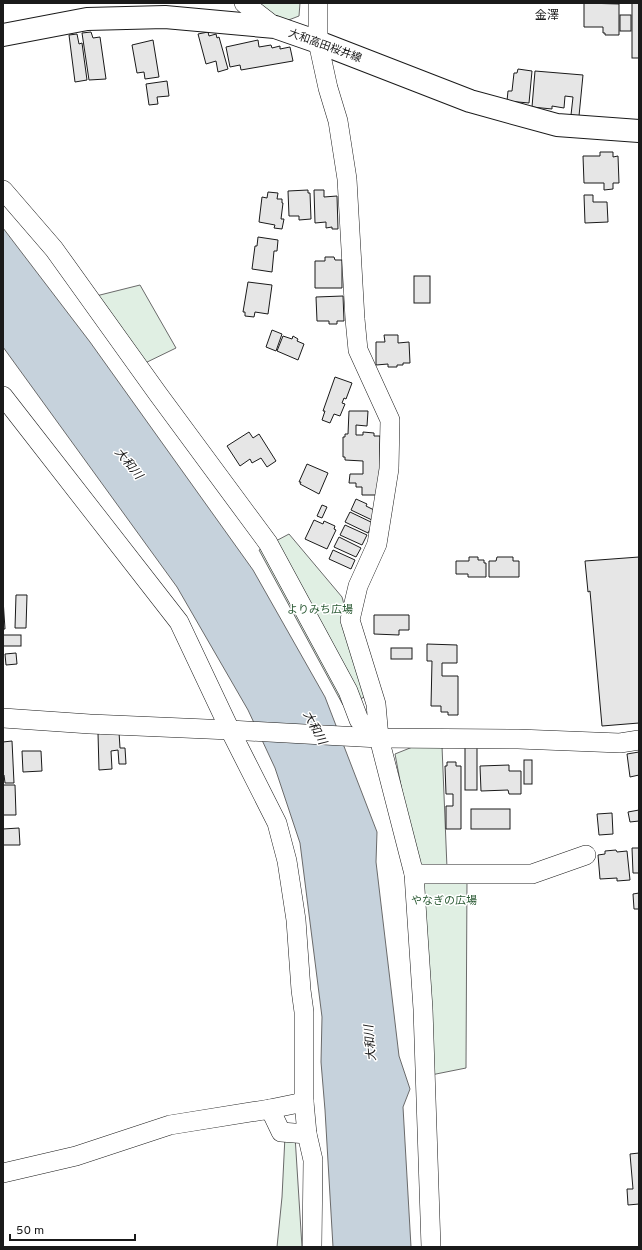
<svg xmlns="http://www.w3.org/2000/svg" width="642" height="1250" viewBox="0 0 642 1250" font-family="Overpass,'Noto Sans JP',sans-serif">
<rect width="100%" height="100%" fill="#fff"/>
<g fill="#e0efe3" stroke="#6a6a6a">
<path d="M255 3H300L299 16 286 21 273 17Z"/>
<path d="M140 285 176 348 141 365 92 297Z"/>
<path d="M289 534 342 597 368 693 365 697 343 705 259 550Z"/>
<path d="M415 746H442L447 868 417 871 395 754Z"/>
<path d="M419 877 467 879 466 1068 431 1075Z"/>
<path d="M285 1136H295L302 1247H277L282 1197Z"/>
</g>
<path fill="#c6d2dc" stroke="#6a6a6a" d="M3 228 90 342 253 570 325 697 377 832 376 862 399 1056 410 1089 403 1107 411 1247H333L325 1110 321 1062 322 1017 300 843 275 768 248 710 177 587 3 347Z"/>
<g fill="#e6e6e6" stroke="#1a1a1a">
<path d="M584 3 619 4V35H605V33H603V27H584Z"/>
<rect x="632" y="3" width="7" height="55"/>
<rect x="620" y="15" width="11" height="16"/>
<path d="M91 32 93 38 100 37 106 79 89 80 82 33Z"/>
<path d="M208 32 209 36 216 34 217 38 219 37 228 69 218 72 216 61 206 64 198 34Z"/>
<path d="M77 34 79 44 82 43 87 80 75 82 69 35Z"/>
<path d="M153 40 159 77 145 79 144 72 137 73 132 45Z"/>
<path d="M258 40 259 47 271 45 272 48 280 46V49L290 47 293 61 241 70 240 65 230 67 226 47Z"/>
<path d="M518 69 532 71 529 103 507 101 508 91H512L514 73H517Z"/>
<path d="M535 71 583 75 579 116 571 115 573 97 565 96 564 108 552 106V109L532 107Z"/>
<path d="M167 81 169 96 157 97 158 104 149 105 146 84Z"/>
<path d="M600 152H613V157L618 156 619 183H613V189L604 190V183H584L583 156H600Z"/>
<path d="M308 190V193H310L311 219 299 220V216H289L288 191Z"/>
<path d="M314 190H324V197L337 196 338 229H332V227L326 228V222L315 223Z"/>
<path d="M268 192 278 193 277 199H282V203H283L281 219H284L282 229 274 228 275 225 259 222 262 197 267 198Z"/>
<path d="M584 195H593V202H607L608 222 585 223Z"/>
<path d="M258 237 278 240 277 251H274L272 272 252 269 255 246H257Z"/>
<path d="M325 257H334L335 260H342V288H315V261H325Z"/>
<rect x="414" y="276" width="16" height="27"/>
<path d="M248 282 272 285 268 314 255 312 254 317 245 316V312H243Z"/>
<path d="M343 296 344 321H337V324H329V321H317L316 297Z"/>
<path d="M272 330 282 334 276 351 266 347Z"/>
<path d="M384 335H398V343L409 342 410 363H403V365H397V367H388V364L376 365V342H385Z"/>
<path d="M283 336 292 339 293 336 298 339 297 341 304 344 298 360 277 351Z"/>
<path d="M335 377 352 383 346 399 344 398 342 403 345 404 340 416 334 414 330 423 322 420 325 411H323Z"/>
<path d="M349 411H368L367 426 356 425V435H363V432L374 433V436H380L379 495H362V487H356V483H349L350 474H363V461L345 460V457H343V437H345V434H348Z"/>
<path d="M249 432 253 438 259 434 276 461 267 467 261 458 252 463 250 459 240 466 227 446Z"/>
<path d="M307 464 328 473 319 494 300 484 301 482H299Z"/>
<path d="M356 499 367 504 366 506 376 511 372 520 351 510Z"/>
<path d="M322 505 327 507 322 518 317 516Z"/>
<path d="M350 512 373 523 368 533 345 522Z"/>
<path d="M314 520 323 524 324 521 335 526 334 529 336 530 327 549 305 539Z"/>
<path d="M345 525 367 535 362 545 340 535Z"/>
<path d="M339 537 361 548 356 557 334 547Z"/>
<path d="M333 550 355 560 351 569 329 559Z"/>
<path d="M469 557H478V560H484V563H486V577H468V574H456V561H469Z"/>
<path d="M497 557H513V561H519V577H489V561H496Z"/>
<path d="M639 557V723L602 726 590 591 588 592 585 561Z"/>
<path d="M16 595H27L26 628H15Z"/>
<path d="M3 599 5 629H3Z"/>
<path d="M374 615H409V630H399V635L374 634Z"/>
<rect x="3" y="635" width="18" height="11"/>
<path d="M427 644 457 645V663H442V676H458V715H448V712H441V706H431L432 661H427Z"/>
<rect x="391" y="648" width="21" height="11"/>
<path d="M16 653 17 664 6 665 5 654Z"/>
<path d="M119 732 120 748H125L126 764H119L118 750 111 751 112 769 99 770 98 733Z"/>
<path d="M3 739V742L12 741 14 783H5L4 775H3Z"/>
<rect x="465" y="747" width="12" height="43"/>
<path d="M22 751H41L42 771 23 772Z"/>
<path d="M639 752V775L630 777 627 754Z"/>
<rect x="524" y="760" width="8" height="24"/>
<path d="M447 762H456V766H461V829H446V806H453V794H446L445 766H447Z"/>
<path d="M509 765V771H521V794H509L508 790 481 791 480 766Z"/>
<path d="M3 785H15L16 815H3Z"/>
<rect x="471" y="809" width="39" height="20"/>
<path d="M639 810V821L630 822 628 812Z"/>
<path d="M612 813 613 834 599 835 597 814Z"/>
<path d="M19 828 20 845H3V829Z"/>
<path d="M632 848H639V873H633Z"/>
<path d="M616 850 617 852 627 851 630 880 617 881V878L600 879 598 855 605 854V851Z"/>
<path d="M639 893V909H634L633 894Z"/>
<path d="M639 1153V1204L628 1205 627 1189H633L630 1154Z"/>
</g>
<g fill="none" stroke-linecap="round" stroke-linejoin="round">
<g stroke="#1a1a1a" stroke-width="20">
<g id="minor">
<path d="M244 3 275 27"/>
<path d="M318 3V42L328 88 338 121 347 179 355 319 358 350 390 420 389 469 377 544 358 586 350 620 376 704 379 738 414 874 423 1009 431 1247"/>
<path d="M3 190 54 249 158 394 268 543 348 691 359 720 379 738"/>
<path d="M3 396 179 622 230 730 277 823 287 861 296 920 301 990 304 1012V1102L307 1134 313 1160 312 1247"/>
<path d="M3 718 90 724 230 730 379 738 518 739 620 743 639 740"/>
<path d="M414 874H532L586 855"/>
<path d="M270 1109 304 1102"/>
<path d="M3 1173 76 1156 170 1125 270 1109 281 1132 307 1134"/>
</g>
</g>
<g stroke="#1a1a1a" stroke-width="24">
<path id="major" d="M3 35 87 19 165 17 275 27 318 42 470 101 557 125 639 131"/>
</g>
<use href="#minor" stroke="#fff" stroke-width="19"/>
<use href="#major" stroke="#fff" stroke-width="22"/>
</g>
<g text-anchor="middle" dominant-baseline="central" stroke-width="3" stroke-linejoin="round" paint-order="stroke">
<g font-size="11" fill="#1a1a1a" stroke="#fff">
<text transform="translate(325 46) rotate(20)">大和高田桜井線</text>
</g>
<g font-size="11" fill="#2b5a34" stroke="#fff">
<text x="320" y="610">よりみち広場</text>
<text x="444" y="901">やなぎの広場</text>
</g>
<g font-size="12" fill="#1a1a1a" stroke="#fff">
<text x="547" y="16">金澤</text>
</g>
<g font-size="12" font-style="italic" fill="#1a1a1a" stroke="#fff">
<text transform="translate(128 464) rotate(51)">大和川</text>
<text transform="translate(314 728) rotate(62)">大和川</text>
<text transform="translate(371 1043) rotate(-95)">大和川</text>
</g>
</g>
<rect width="642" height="1250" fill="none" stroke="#1a1a1a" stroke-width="8"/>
<path d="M10 1234v6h125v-6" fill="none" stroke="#1a1a1a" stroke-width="2"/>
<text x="16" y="1234" font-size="12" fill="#1a1a1a" stroke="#ffffff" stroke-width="3" paint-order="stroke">50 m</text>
</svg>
